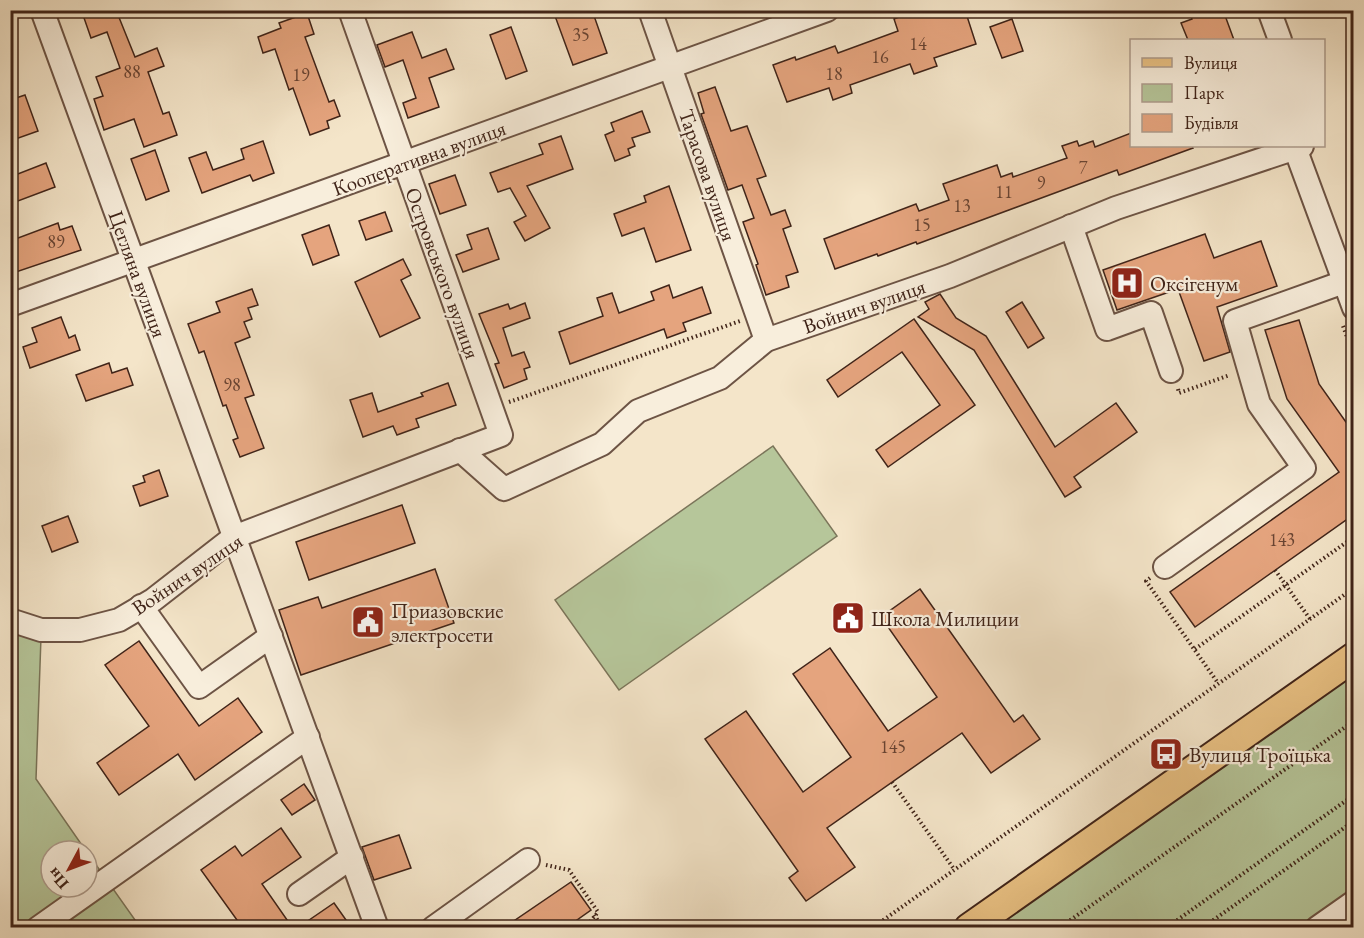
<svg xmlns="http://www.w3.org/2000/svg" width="1364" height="938" viewBox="0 0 1364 938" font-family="'EB Garamond',serif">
<rect width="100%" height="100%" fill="#f4e5c9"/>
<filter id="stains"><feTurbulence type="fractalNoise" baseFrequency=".00333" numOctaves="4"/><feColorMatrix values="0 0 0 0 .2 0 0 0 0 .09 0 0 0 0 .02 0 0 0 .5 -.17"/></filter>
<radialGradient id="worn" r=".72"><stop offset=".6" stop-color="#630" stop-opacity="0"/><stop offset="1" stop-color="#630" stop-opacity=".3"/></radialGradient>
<g fill="#b6c69a" stroke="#7b755a" stroke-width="1.5">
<path d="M773 446 837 536 619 690 555 600Z"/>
<path d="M10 627 41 637 36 779 86 851H51V887H87V852L140 927H11Z"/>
<path d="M1353 670V890L1300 927 987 928Z"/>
</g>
<g fill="#e5a47e" stroke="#402419" stroke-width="1.5">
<path d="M96 10H116L135 57 157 48 164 66 148 72 163 114 169 112 177 135 144 147 134 119 104 130 94 99 103 96 96 77 120 68 107 32 91 38 83 15Z"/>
<path d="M571 10H592L607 53 573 65 555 16Z"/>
<path d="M916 10H965L976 44 934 58 937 66 914 74 910 64 850 85 852 93 833 100 829 88 787 102 773 65 795 57 796 60 835 46 838 53 898 31 894 19Z"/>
<path d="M1189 10H1223L1234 40H1188L1181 23 1192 19Z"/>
<path d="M307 13 314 34 305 37 329 102 334 100 340 116 327 121 329 128 310 135 293 88 289 90 275 49 263 53 258 37 281 28 279 23Z"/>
<path d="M1012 19 1023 51 1002 58 990 27Z"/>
<path d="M511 27 527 71 506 79 490 35Z"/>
<path d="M412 32 422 58 446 49 454 69 429 78 439 107 408 118 403 103 416 98 403 60 385 67 377 45Z"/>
<path d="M715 87 731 131 747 126 766 176 757 179 771 215 785 210 791 226 783 229 798 272 786 276 789 287 766 295 756 265 758 264 743 222 754 218 742 185 728 190 701 114 704 113 698 93Z"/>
<path d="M25 95 38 131 10 141V100Z"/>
<path d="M642 111 650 132 632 138 635 146 628 149 630 155 615 161 605 135 614 131 611 123Z"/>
<path d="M1131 133V146H1192L1193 148 1119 175 1117 170 917 244 916 242 878 256 877 254 835 269 824 239 916 204 919 211 949 200 943 184 997 165 1001 177 1012 173 1013 177 1067 158 1062 146 1077 141 1079 146 1093 141 1095 147Z"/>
<path d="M561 136 573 169 527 186 550 228 525 241 514 222 526 216 510 188 498 192 490 173 543 154 539 144Z"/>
<path d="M263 141 274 173 253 181 250 175 202 193 189 158 206 152 213 170 244 159 241 149Z"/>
<path d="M155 150 169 191 146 200 131 159Z"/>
<path d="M46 163 55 187 10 204V177Z"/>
<path d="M455 175 466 205 440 214 429 184Z"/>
<path d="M669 186 691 250 656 262 644 228 622 236 614 214 646 202 644 196Z"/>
<path d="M385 212 392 231 366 240 359 221Z"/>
<path d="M58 223 60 230 72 226 81 250 10 274V241Z"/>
<path d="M329 225 339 255 313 265 302 235Z"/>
<path d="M488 228 499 259 463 272 456 255 472 249 467 235Z"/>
<path d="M1205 234 1214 258 1261 241 1277 286 1217 307 1230 352 1204 361 1178 289 1117 310 1103 270Z"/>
<path d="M403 259 411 275 401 280 420 318 380 337 355 282Z"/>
<path d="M669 285 673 298 702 287 711 313 683 323 686 331 667 338 664 329 570 364 559 332 603 316 597 298 612 293 619 313 654 300 651 292Z"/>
<path d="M252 289 258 305 248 308 252 319 244 322 250 337 235 343 254 395 245 398 264 448 240 457 233 440 238 438 226 405 223 406 204 351 199 353 188 324 220 312 216 302Z"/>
<path d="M940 294 956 318 986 336 1055 447 1116 403 1137 432 1074 477 1081 487 1065 497 974 350 918 317 929 309 925 302Z"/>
<path d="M1022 302 1044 338 1028 348 1006 312Z"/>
<path d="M525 303 530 318 503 328 512 356 524 352 530 367 524 369 527 379 504 388 495 364 499 363 479 314 508 304 510 309Z"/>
<path d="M61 317 69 338 75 335 80 350 30 368 23 347 37 342 32 328Z"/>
<path d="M914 319 975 405 888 467 876 450 940 405 902 352 838 397 827 380Z"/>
<path d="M1299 320 1319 384 1353 432V515L1195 627 1170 592 1339 472 1287 399 1265 330Z"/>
<path d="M109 363 112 373 127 368 133 385 86 401 76 375Z"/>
<path d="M448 383 456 405 416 419 419 427 397 435 393 426 363 437 350 400 372 393 378 412 423 396 421 393Z"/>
<path d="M159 470 168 496 140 506 133 486 145 482 143 476Z"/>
<path d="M402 505 415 543 309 580 296 542Z"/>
<path d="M68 516 78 542 52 552 42 526Z"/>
<path d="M435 569 454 623 301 675 279 610 318 597 322 608Z"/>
<path d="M920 589 1014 722 1023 715 1040 739 991 773 962 733 827 828 855 867 806 901 789 878 798 871 705 739 746 711 803 792 851 757 793 674 830 648 888 731 937 697 881 617Z"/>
<path d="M139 641 199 726 238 698 262 732 195 780 178 754 119 795 97 763 149 726 105 665Z"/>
<path d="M304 784 315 800 292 815 281 800Z"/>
<path d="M281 828 301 857 262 884 292 927H242L201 870 235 846 242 856Z"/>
<path d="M399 835 411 868 374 880 362 847Z"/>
<path d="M571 882 591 910 567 927H505Z"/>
<path d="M334 903 351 927H299Z"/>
</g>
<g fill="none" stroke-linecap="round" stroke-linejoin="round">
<g stroke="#6d5445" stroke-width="26">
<g id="minor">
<path d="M42 10 377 928"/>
<path d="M650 10 766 340"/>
<path d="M1269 10 1280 40"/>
<path d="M1295 148 1354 308"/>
<path d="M1071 226 1107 329 1151 313 1171 371"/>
<path d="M10 305 827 10"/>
<path d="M460 450 504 489 602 444 638 411 720 378 766 340 950 276 1116 208 1302 146"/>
<path d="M1165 567 1304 468 1259 404 1235 321 1344 282"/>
<path d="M141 606 199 687 271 636"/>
<path d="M10 620 41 630H80L119 620 153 600 234 537 501 435 350 10"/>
<path d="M299 894 352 857"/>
<path d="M38 928 308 737"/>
<path d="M433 928 528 860"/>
<path d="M1317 928 1354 902"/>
</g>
</g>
<g stroke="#402419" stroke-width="32">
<path id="major" d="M969 928 1354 657"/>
</g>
<g stroke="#402419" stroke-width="4" stroke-dasharray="1.5 3" stroke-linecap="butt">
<path d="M1343 326 1354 356"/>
<path d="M1178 389 1179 393 1230 375"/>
<path d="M509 402 740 321"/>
<path d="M1275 570 1310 619"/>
<path d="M1150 578 1146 581 1218 683"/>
<path d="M1195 649 1354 537"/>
<path d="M892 782 954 869"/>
<path d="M546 865 569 870 598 912 585 928"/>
<path d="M594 915 603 928"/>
<path d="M872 928 1354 588"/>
<path d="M1059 928 1354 721"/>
<path d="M1166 928 1354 795"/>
<path d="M1202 928 1354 821"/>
</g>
<use href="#minor" stroke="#f8eedc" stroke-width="22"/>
<use href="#major" stroke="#eac284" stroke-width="28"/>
</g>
<defs>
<g id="hospital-square" transform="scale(1.725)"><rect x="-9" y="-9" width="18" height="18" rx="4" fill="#8f2418" stroke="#f8eedc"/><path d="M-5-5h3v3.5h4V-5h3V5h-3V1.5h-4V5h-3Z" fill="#fff"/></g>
<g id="civic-square" transform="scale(1.725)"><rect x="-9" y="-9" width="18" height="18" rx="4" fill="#8f2418" stroke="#f8eedc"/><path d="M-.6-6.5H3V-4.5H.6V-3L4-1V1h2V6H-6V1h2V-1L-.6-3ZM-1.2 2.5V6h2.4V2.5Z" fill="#fff"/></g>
<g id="bus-square" transform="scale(1.725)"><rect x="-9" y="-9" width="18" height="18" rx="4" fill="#8f2418" stroke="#f8eedc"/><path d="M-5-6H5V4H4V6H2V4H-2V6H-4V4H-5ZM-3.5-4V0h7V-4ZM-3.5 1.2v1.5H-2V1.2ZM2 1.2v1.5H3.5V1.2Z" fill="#fff"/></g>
</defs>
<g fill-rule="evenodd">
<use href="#hospital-square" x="1127" y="283"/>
<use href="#civic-square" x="848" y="618"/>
<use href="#civic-square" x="368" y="622"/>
<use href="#bus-square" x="1166" y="754"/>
</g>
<g text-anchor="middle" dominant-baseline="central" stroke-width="4.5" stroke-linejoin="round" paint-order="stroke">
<g font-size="18" fill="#694432">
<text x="581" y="34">35</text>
<text x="918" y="43">14</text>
<text x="880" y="56">16</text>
<text x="132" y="71">88</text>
<text x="834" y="73">18</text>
<text x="301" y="74">19</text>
<text x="1083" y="167">7</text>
<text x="1041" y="182">9</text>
<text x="1004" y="191">11</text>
<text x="962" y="205">13</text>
<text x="922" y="224">15</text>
<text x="56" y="241">89</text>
<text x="232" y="384">98</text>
<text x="1282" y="539">143</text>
<text x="893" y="746">145</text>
</g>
<g font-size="21" fill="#402419" stroke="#f8eedc">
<text transform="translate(419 158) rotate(-20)">Кооперативна вулиця</text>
<text transform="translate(708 175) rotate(71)">Тарасова вулиця</text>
<text transform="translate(443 273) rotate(70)">Островського вулиця</text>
<text transform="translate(138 274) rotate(70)">Цегляна вулиця</text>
<text transform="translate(864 306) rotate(-19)">Войнич вулиця</text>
<text transform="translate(187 574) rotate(-34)">Войнич вулиця</text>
</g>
<g font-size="21" fill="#402419" stroke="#f8eedc" text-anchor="start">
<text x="1150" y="283">Оксігенум</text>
<text x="391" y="610">Приазовские<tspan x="391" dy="24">электросети</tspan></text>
<text x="871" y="618">Школа Милиции</text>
<text x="1189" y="754">Вулиця Троїцька</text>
</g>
</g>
<rect width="1364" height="938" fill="none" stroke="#f4e5c9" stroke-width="36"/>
<rect x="12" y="12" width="1340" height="914" fill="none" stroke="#402419" stroke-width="3"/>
<rect x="18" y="18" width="1328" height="902" fill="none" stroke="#402419" stroke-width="1.5"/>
<rect x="1130" y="39" width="195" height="108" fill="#f8eedc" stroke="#ae9d8e" stroke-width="1.5"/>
<rect x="1142" y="58" width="30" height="9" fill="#eac284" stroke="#ae9d8e" stroke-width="1.5"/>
<text x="1184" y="69" font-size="18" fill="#402419">Вулиця</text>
<rect x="1142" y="84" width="30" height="18" fill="#b6c69a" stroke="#ae9d8e" stroke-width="1.5"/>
<text x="1184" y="99" font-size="18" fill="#402419">Парк</text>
<rect x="1142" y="114" width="30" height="18" fill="#e5a47e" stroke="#ae9d8e" stroke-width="1.5"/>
<text x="1184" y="129" font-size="18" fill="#402419">Будівля</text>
<g transform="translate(69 869) rotate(229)"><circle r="28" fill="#f8eedc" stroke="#ae9d8e" stroke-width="1.5"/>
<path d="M0-4.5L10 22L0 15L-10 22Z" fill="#8f2418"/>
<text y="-9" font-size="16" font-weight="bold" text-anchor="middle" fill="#402419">Пн</text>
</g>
<rect width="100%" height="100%" filter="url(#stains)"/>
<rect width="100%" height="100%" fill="url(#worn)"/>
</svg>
